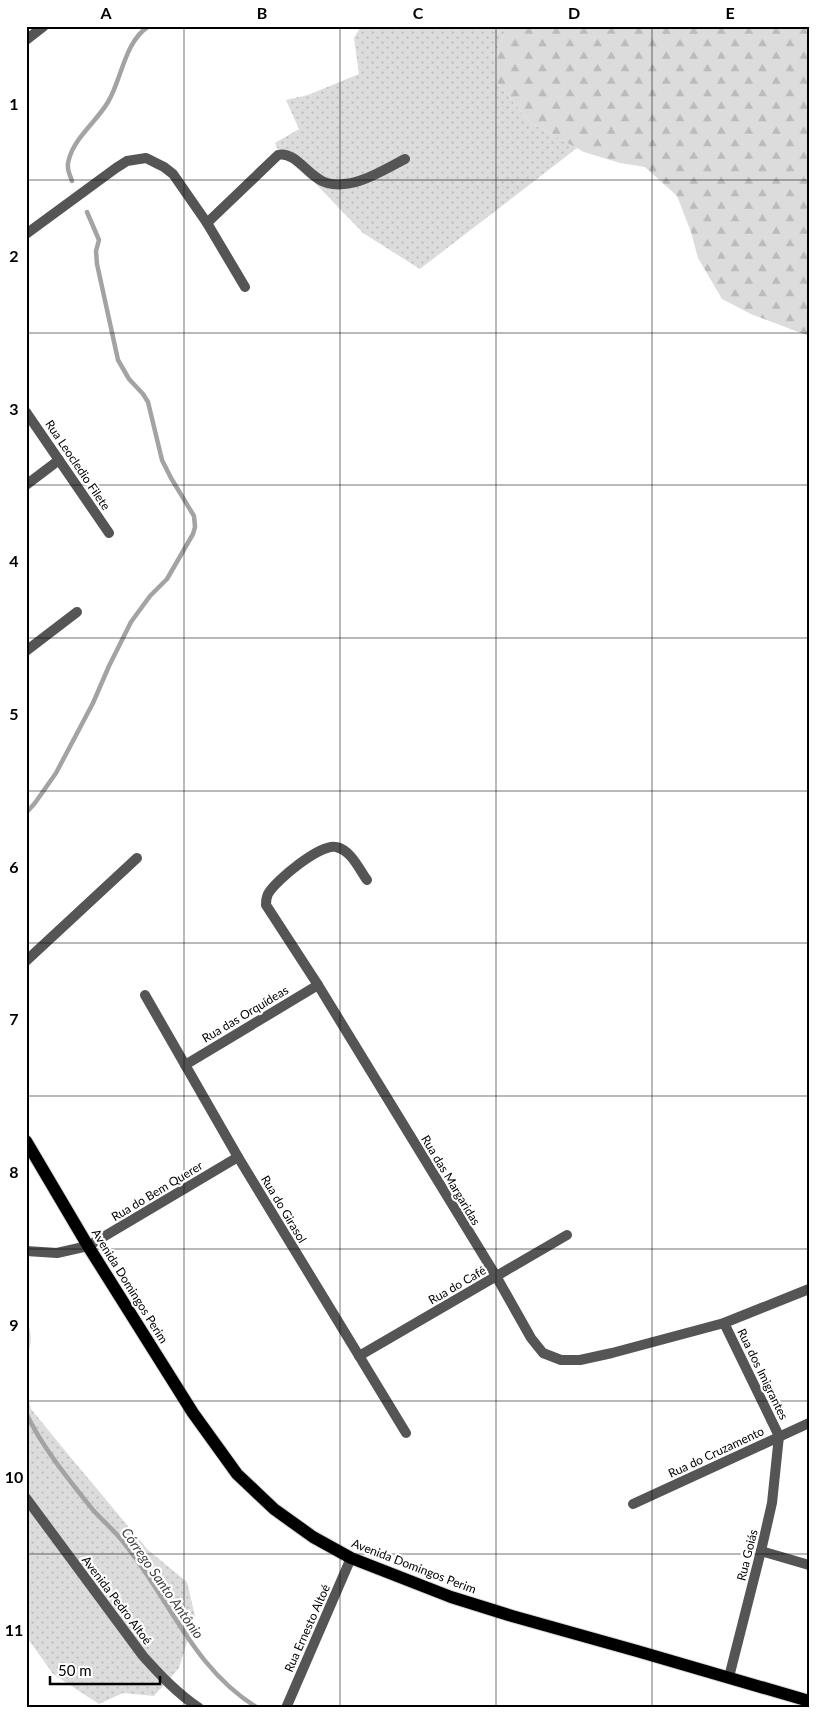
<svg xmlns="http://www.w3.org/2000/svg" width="835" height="1734" viewBox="0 0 835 1734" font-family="Lato,sans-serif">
<defs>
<pattern id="grass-dots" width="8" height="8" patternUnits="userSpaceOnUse" patternTransform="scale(1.25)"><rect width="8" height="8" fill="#dcdcdc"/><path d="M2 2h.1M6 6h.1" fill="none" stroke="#bbb" stroke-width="1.8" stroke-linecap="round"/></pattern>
<pattern id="forest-firs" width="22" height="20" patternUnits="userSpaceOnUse" patternTransform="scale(1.25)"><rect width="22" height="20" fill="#dcdcdc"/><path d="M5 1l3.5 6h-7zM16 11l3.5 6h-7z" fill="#bbb"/></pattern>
</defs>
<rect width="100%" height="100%" fill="#fff"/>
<g fill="url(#grass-dots)">
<path d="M361 26H508L494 57V79L531 123 577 148 420 269 363 233 292 159 277 148 275 143 299 129 286 100 308 95 359 74 354 38Z"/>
<path d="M26 1319C33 1335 32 1343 26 1359Z"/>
<path d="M26 1389 31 1409 67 1453 148 1550 187 1582 195 1616 179 1668 154 1696 123 1693 99 1704 53 1674 26 1636Z"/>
</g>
<path fill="url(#forest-firs)" d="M508 26H809V336L751 314 722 299 698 258 691 232 677 196 645 167 620 163 584 152 531 123 494 79V57Z"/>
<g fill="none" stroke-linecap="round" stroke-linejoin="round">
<g stroke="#a3a3a3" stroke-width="4.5">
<path d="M72 181C69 173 66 167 69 159 75 137 97 121 108 102 122 79 124 42 149 26"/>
<path d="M26 813 35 803 56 773 93 703 109 666 131 622 150 596 167 579 193 534 195 527 194 516 171 478 162 460 148 402 143 394 129 379 118 360 97 264 96 251 99 240 87 212"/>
<path d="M26 1413C42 1447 69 1480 93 1510 103 1521 115 1531 124 1543 169 1598 194 1670 258 1708"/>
</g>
<g stroke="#dbdbdb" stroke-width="14">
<path id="primary" d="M26 1141 88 1246 193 1413 237 1474 274 1509 313 1537 351 1558 451 1597 512 1616 637 1651 809 1701"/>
</g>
<g stroke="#555" stroke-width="10">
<path d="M26 40 44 26"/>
<path d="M207 223 278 155C295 150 310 179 327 183 354 190 383 170 405 159"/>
<path d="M26 234 116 168 127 161 146 158 164 167 173 174 207 223 245 287"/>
<path d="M26 412 109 533"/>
<path d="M26 485 59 460"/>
<path d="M26 651 77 612"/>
<path d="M367 880C359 869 351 850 336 847 321 843 276 880 268 894 266 898 266 900 266 905L318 985 496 1276 531 1338 543 1353 561 1360H580L612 1353 724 1323 809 1289"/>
<path d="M26 961 137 858"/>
<path d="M145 995 238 1157 406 1433"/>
<path d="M185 1065 318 985"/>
<path d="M26 1251 57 1253 88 1246 238 1157"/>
<path d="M724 1323 779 1436 772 1503 761 1551 729 1677"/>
<path d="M359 1356 567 1235"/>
<path d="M26 1498 143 1656C161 1676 177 1693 199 1708"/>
<path d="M633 1504 809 1423"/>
<path d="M761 1551 809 1565"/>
<path d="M286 1708 351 1558"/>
</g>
<use href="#primary" stroke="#000" stroke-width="12"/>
</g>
<path fill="none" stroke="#000" stroke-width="1" stroke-opacity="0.55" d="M184 26V1708M340 26V1708M496 26V1708M652 26V1708M26 180H809M26 333H809M26 485H809M26 638H809M26 791H809M26 943H809M26 1096H809M26 1249H809M26 1401H809M26 1554H809"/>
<g text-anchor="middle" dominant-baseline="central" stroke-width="4.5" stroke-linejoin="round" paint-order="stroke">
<g font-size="12" fill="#000" stroke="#fff">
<text transform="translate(78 465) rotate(56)">Rua Leocledio Filete</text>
<text transform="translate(245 1014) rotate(-31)">Rua das Orquídeas</text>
<text transform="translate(451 1180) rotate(59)">Rua das Margaridas</text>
<text transform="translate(157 1191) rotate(-31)">Rua do Bem Querer</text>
<text transform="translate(284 1209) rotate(59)">Rua do Girasol</text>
<text transform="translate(457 1285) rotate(-30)">Rua do Café</text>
<text transform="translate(130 1286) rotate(58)">Avenida Domingos Perim</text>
<text transform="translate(763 1374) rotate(64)">Rua dos Imigrantes</text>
<text transform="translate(716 1452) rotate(-25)">Rua do Cruzamento</text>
<text transform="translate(747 1555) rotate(-76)">Rua Goiás</text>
<text transform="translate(414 1566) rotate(21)">Avenida Domingos Perim</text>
<text transform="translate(117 1600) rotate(53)">Avenida Pedro Altoé</text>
<text transform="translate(307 1628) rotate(-66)">Rua Ernesto Altoé</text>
</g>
<g font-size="14" font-style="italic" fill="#444" stroke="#fff">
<text transform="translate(163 1583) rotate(55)">Córrego Santo Antônio</text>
</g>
</g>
<rect width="835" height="1734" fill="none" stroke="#ffffff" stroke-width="55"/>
<path d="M50 1676v8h110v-8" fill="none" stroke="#000000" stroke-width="2.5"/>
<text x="58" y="1676" font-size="15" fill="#000000" stroke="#ffffff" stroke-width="4" paint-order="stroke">50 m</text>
<rect x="28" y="28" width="780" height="1678" fill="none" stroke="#000" stroke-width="2"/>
<g font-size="16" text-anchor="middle" font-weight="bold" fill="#000">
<text x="106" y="19">A</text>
<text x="262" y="19">B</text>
<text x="418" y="19">C</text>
<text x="574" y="19">D</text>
<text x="730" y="19">E</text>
<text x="14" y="110">1</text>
<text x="14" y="262">2</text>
<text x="14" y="415">3</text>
<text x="14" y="567">4</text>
<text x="14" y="720">5</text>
<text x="14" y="873">6</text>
<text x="14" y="1025">7</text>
<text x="14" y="1178">8</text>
<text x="14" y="1331">9</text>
<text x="14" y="1483">10</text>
<text x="14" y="1636">11</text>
</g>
</svg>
